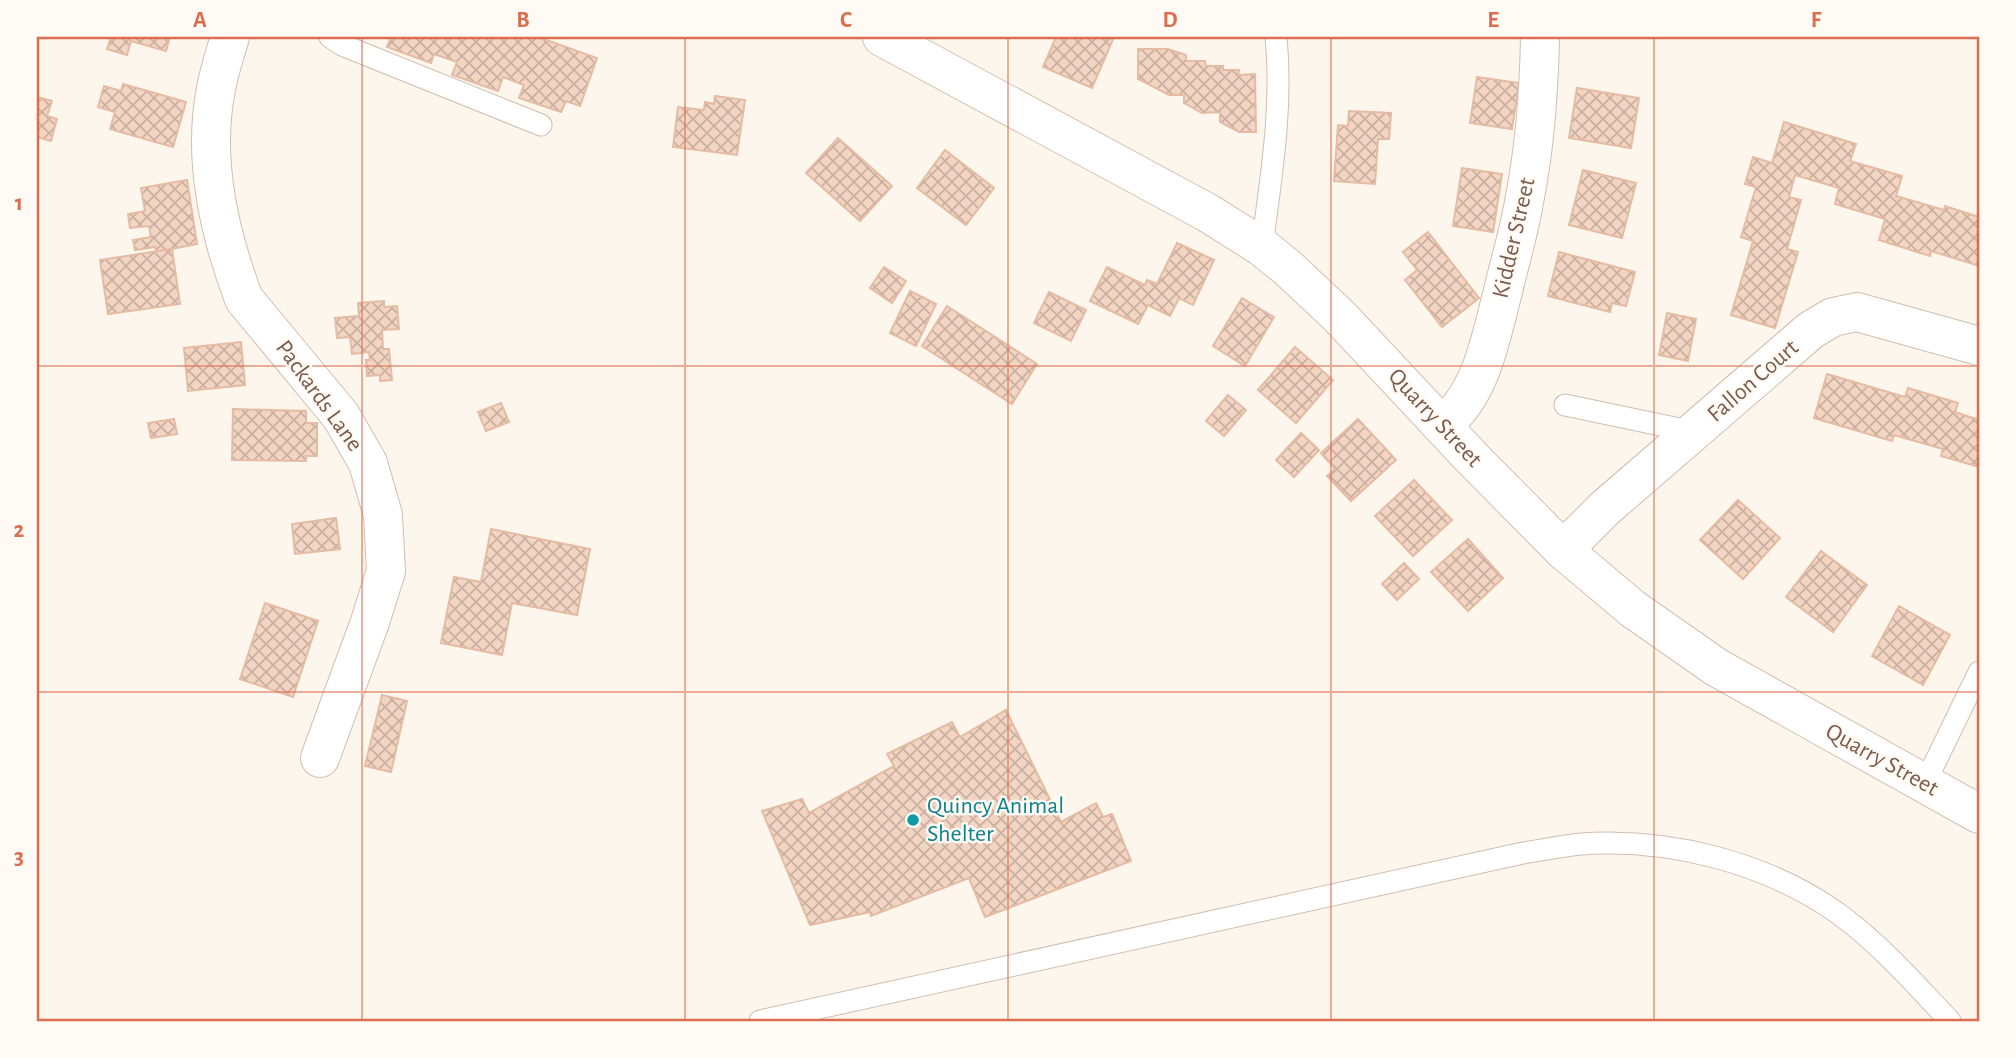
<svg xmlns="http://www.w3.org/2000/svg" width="2016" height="1058" viewBox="0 0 2016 1058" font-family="'Alegreya Sans',sans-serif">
<defs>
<pattern id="building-cross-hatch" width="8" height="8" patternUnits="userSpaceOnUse" patternTransform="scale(1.75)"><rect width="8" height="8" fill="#f3d5c3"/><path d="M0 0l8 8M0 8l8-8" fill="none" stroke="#cab0a1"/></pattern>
</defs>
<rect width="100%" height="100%" fill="#fdf6ec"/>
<g fill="url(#building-cross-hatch)" stroke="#e6bba3" stroke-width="2">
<path d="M111 37H170L166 51 131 41 127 55 107 49Z"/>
<path d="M391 37H538L597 58 580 106 566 101 561 112 519 98 524 85 503 77 498 91 452 75 457 62 434 54 431 63 387 47Z"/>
<path d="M1056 37H1114L1092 88 1043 67Z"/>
<path d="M1138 49H1168L1186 55V61H1205L1206 66H1223V70H1239L1238 75 1255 74 1256 132H1239L1220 122V112L1202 113 1184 103V95H1169L1138 79Z"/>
<path d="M1477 77 1519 83 1512 129 1470 123Z"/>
<path d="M123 84 186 102 173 147 110 129 115 112 98 107 104 86 121 91Z"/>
<path d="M1577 88 1639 98 1631 148 1569 138Z"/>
<path d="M715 96 745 100 737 155 673 147 678 107 704 110 705 102 714 104Z"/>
<path d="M37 97 52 101 47 116 57 119 51 141 37 137Z"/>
<path d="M1349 111 1391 113 1389 139H1378L1375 184 1334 181 1338 125 1348 126Z"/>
<path d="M1784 122 1856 144 1850 161 1902 176 1896 196 1944 210 1945 206 1979 217V266L1931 251 1930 256 1879 240 1885 219 1835 204 1839 188 1795 175 1789 197 1801 200 1787 249 1798 252 1775 328 1731 315 1753 241 1741 237 1756 187 1745 184 1753 157 1772 163Z"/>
<path d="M838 138 892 186 860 221 806 173Z"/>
<path d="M945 150 994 188 966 225 917 188Z"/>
<path d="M1462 168 1502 174 1493 232 1453 226Z"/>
<path d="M1583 170 1636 183 1622 238 1569 225Z"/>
<path d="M187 180 197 244 156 252 155 247 135 250 133 240 151 237 149 226 130 228 128 214 145 211 141 188Z"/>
<path d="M1428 232 1479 298 1442 327 1405 280 1417 270 1403 252Z"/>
<path d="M1177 243 1214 260 1193 305 1179 298 1170 316 1148 305 1138 324 1090 301 1107 267 1145 285 1147 280 1157 284Z"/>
<path d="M172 249 180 304 108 314 100 260Z"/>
<path d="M1559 252 1635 272 1626 306 1612 303 1610 312 1548 296Z"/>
<path d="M884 267 906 281 892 303 870 288Z"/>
<path d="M910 291 936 304 916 346 890 333Z"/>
<path d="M1049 292 1086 310 1071 341 1034 323Z"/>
<path d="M1242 298 1274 317 1245 366 1213 346Z"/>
<path d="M384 301V307L397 306 399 329 382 330 383 349H389L392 380 380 381V375L367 376 366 360H370L369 352 352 354 350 337 337 338 335 318 359 316 358 303Z"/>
<path d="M947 306 1037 364 1012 404 922 346Z"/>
<path d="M1667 313 1696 319 1688 361 1659 355Z"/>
<path d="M241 342 245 385 188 391 184 348Z"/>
<path d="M1295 347 1333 380 1296 423 1258 390Z"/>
<path d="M1827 374 1905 397 1908 388 1958 403 1955 412 1979 420V467L1941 456 1943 449 1894 435 1892 441 1814 418Z"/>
<path d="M1228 395 1246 410 1224 436 1206 421Z"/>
<path d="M501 403 509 422 486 431 478 412Z"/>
<path d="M233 409 306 411V423H317V456H306V461L232 460Z"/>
<path d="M174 419 177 434 151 438 148 423Z"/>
<path d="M1358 419 1396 460 1351 501 1327 476 1335 469 1321 453Z"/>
<path d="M1301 433 1319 450 1294 477 1276 460Z"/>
<path d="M1414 480 1452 520 1413 556 1375 516Z"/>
<path d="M1738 500 1780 538 1743 579 1700 540Z"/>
<path d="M336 518 340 549 295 554 292 524Z"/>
<path d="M491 529 590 549 577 615 512 603 502 655 441 643 454 577 481 582Z"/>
<path d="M1468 539 1503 578 1468 611 1431 572Z"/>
<path d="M1821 551 1867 585 1833 632 1786 597Z"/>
<path d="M1404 563 1419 579 1397 600 1382 584Z"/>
<path d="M265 603 318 621 293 697 240 679Z"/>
<path d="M1899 606 1950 635 1923 685 1872 656Z"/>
<path d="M382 695 407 701 391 772 365 766Z"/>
<path d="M1006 710 1061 822 1096 803 1103 817 1112 814 1131 861 985 917 969 878 871 916 870 912 810 925 762 811 802 799 809 813 894 766 887 754 952 722 960 737Z"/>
</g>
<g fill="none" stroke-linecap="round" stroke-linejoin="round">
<g stroke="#d1beb0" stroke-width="23">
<g id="service">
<path d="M330 37 342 45 541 125"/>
<path d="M1262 247C1271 177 1283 107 1276 37"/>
<path d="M1565 405 1694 432"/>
<path d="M1925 783 1979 672"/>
<path d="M760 1021 1523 853C1542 850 1562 846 1581 844 1669 838 1766 862 1839 914 1881 945 1915 984 1950 1021"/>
</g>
</g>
<g stroke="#d1beb0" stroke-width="40">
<g id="minor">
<path d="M230 37C225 54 219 71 216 89 202 159 219 233 244 299L341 416 368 463 383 515 386 571 370 622 320 758"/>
<path d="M1442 425C1482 395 1491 336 1503 291 1510 261 1519 232 1524 202 1535 147 1539 92 1540 37"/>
<path d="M1563 550 1604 509 1811 330 1833 317 1857 312 1979 346"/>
</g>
</g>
<g stroke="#d6c0b0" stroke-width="40">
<path id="secondary" d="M882 37 1208 213 1262 247 1289 269 1339 316 1472 458 1563 550 1633 609 1716 667 1979 814"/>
</g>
<use href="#service" stroke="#fff" stroke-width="21"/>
<use href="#minor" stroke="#fff" stroke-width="38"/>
<use href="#secondary" stroke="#fff" stroke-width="38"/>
</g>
<path fill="none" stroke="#dc6d51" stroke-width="2" stroke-opacity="0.55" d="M362 37V1021M685 37V1021M1008 37V1021M1331 37V1021M1654 37V1021M37 366H1979M37 692H1979"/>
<circle fill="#0f9aa8" stroke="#fffaf3" stroke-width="2.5" cx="913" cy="820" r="7"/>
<g text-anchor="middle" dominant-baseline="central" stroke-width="5" stroke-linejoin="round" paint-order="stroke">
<g font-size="24" fill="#7a5c4d" stroke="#fffaf3">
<text transform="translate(1514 238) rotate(-77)">Kidder Street</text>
<text transform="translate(1753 381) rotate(-41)">Fallon Court</text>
<text transform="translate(319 396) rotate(54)">Packards Lane</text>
<text transform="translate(1435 418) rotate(47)">Quarry Street</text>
<text transform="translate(1882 760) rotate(29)">Quarry Street</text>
</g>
<g font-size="24" fill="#0d838f" stroke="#fffaf3" text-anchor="start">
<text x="927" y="806">Quincy Animal<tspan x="927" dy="28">Shelter</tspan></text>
</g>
</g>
<rect width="2016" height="1058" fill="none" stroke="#fffaf3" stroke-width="77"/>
<rect x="38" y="38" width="1940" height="982" fill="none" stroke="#dc6d51" stroke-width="2.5"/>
<g font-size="23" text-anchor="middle" font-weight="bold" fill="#dc6d51">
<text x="200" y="27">A</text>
<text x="523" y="27">B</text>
<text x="846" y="27">C</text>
<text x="1170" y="27">D</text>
<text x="1493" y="27">E</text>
<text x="1816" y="27">F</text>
<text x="19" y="210">1</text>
<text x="19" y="537">2</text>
<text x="19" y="864">3</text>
</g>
</svg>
